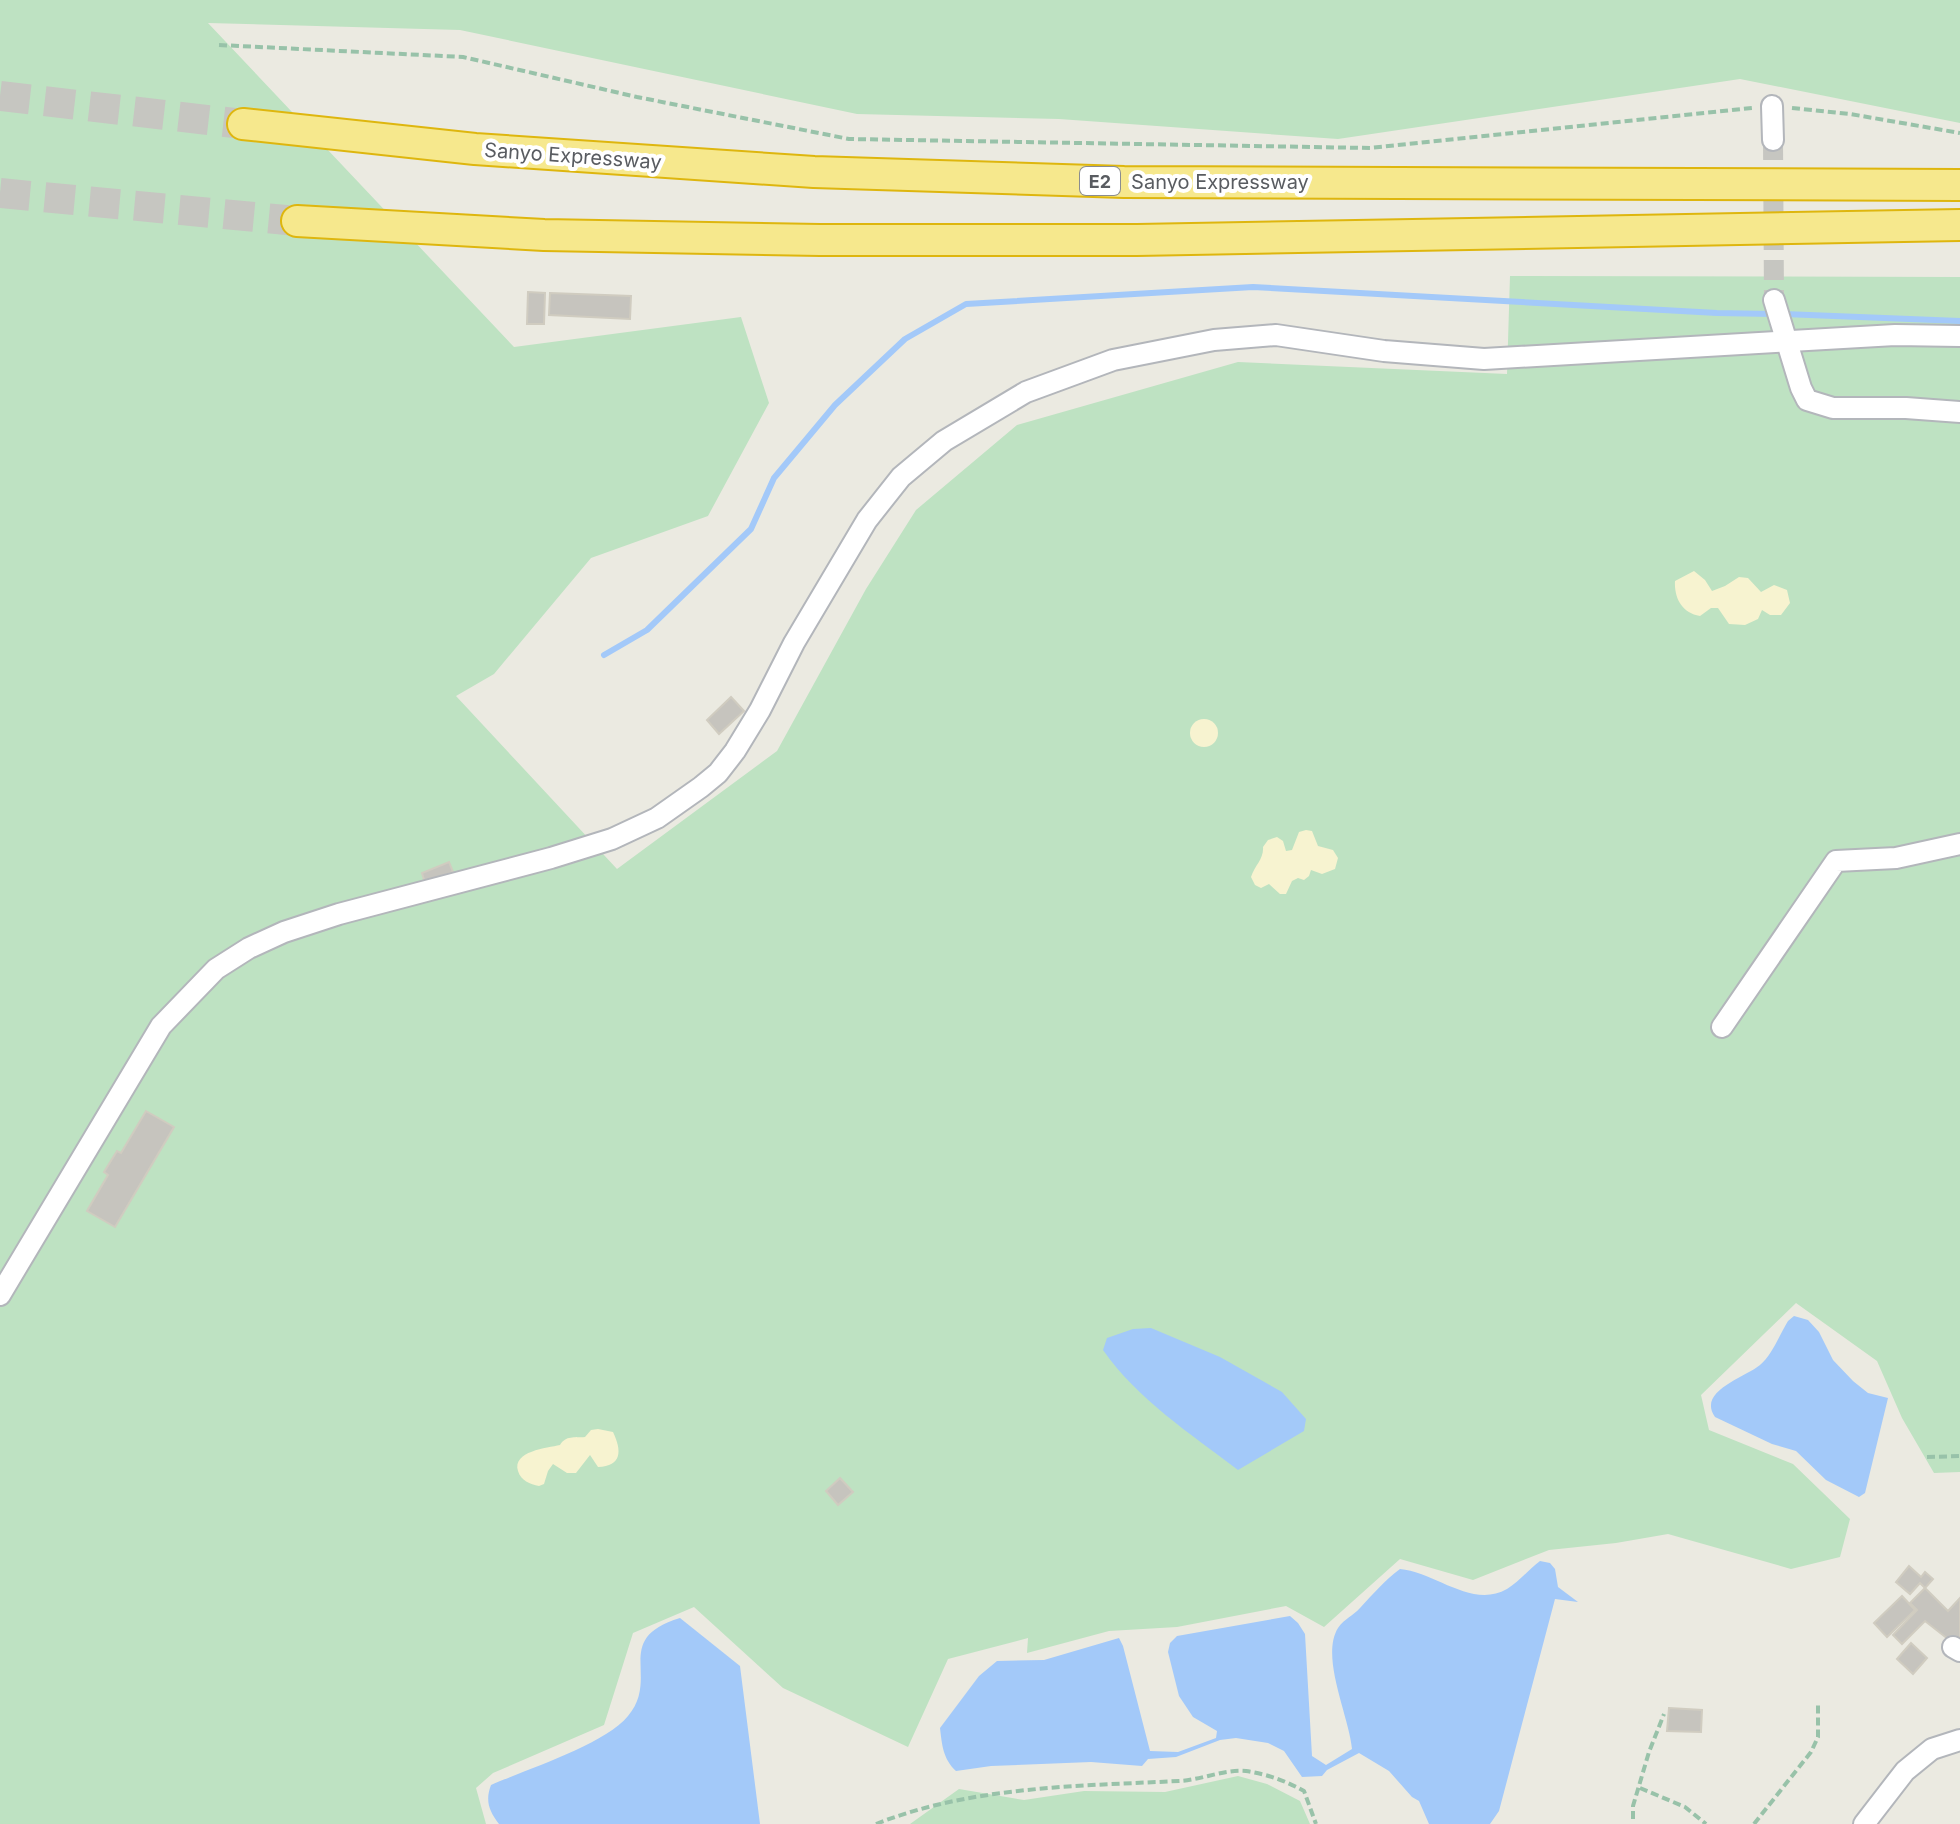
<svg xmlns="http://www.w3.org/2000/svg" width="1960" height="1824" viewBox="0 0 1960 1824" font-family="Inter,sans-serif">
<rect width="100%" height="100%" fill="#ebeae1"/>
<g fill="#bee2c2">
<path d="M0 0H1960V123L1740 79 1338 139 1059 119 857 114 460 30 208 23 514 347 741 317 769 403 708 516 591 558 494 674 456 696 617 869 777 751 866 589 916 510 1017 425 1238 362 1507 374 1510 276 1960 277V1472L1934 1473 1902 1418 1877 1361 1796 1303 1701 1395 1709 1430 1793 1464 1850 1519 1840 1557 1791 1569 1668 1534 1616 1543 1549 1550 1473 1580 1400 1559 1324 1627 1286 1606 1177 1627 1109 1631 1027 1653 1028 1638 948 1659 908 1747 783 1688 694 1607 633 1633 604 1725 493 1773 476 1788 486 1824H0Z"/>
<path d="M1238 1776 1267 1784 1300 1801 1310 1824H910L959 1789 1024 1800 1084 1791 1165 1792Z"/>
</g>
<g fill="#f7f3d0">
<path d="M1694 571 1705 580 1712 591 1725 586 1739 577 1748 578 1761 592 1774 585 1787 590 1790 603 1781 615H1770L1762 610 1758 619 1745 625 1729 624 1718 608H1711L1700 616C1682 613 1674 598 1675 581Z"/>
<circle cx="1204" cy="733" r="14"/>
<path d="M1306 830 1312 831 1318 846 1333 850 1338 858 1335 869 1322 874 1311 870 1309 876 1304 880 1298 878 1292 881 1286 894H1280L1269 884 1261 888 1255 885 1251 877C1255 865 1264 859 1263 847L1268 840 1277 837 1283 841 1286 851 1292 850 1299 832Z"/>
<path d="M598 1429 613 1432C622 1451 622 1466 598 1467L590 1455 576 1473H567L553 1464 548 1471 544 1484 539 1486C530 1484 521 1481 518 1471 512 1451 547 1448 560 1445 566 1435 574 1438 585 1437L591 1430Z"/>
</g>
<g fill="#a3c9f9">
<path d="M1794 1316 1808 1320 1819 1332 1833 1360 1853 1381 1868 1393 1888 1398 1865 1493 1859 1497 1826 1480 1796 1451 1772 1444 1715 1417C1697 1391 1744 1378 1760 1365 1772 1355 1780 1334 1788 1321Z"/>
<path d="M1151 1328 1220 1357 1282 1392 1306 1419 1304 1431 1238 1470C1191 1434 1137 1399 1103 1350L1107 1338 1133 1329Z"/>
<path d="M1540 1561 1550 1563 1555 1569 1558 1587 1578 1602 1555 1599 1499 1811 1490 1824H1429L1419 1801 1412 1797 1389 1771 1359 1753 1327 1770 1322 1776 1302 1777 1284 1751 1268 1743 1236 1738 1220 1740 1176 1757 1148 1759 1142 1766 1091 1762 991 1766 956 1771C943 1759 942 1745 940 1728L979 1676 997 1661 1044 1660 1119 1638 1123 1646 1150 1751 1178 1752 1216 1738 1217 1731 1193 1717 1179 1696 1168 1652 1170 1643 1177 1636 1290 1616 1298 1623 1305 1634 1312 1756 1326 1765 1352 1749C1349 1716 1320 1657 1338 1628 1345 1618 1353 1616 1360 1608 1373 1594 1385 1580 1400 1569 1435 1572 1472 1609 1507 1589 1519 1582 1529 1569 1540 1561Z"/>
<path d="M680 1618 740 1666 760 1824H499C489 1811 485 1801 491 1785 527 1769 604 1745 628 1716 661 1677 611 1639 680 1618Z"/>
</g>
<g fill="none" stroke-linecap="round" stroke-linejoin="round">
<g stroke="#a3c9f9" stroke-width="6">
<path d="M1784 314 1960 321"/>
<path d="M604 655 647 630 751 529 774 478 835 405 905 339 966 304 1253 287 1717 313 1772 314"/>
</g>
</g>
<g fill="#c6c4be" stroke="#d0ccc0" stroke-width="2">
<path d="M528 292 545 293 544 324H527Z"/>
<path d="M550 293 631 296 630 319 549 315Z"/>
<path d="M731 697 744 711 719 734 707 720Z"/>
<path d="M449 862 453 872 425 883 422 873Z"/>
<path d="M146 1111 174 1127 115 1227 87 1211 108 1175 104 1172 117 1151 121 1153Z"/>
<path d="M840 1478 853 1492 838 1505 826 1491Z"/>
<path d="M1909 1566 1921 1577 1925 1572 1933 1579 1925 1588 1920 1583 1910 1594 1896 1582Z"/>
<path d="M1925 1588 1948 1611 1960 1598V1636L1953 1643 1925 1621 1902 1644 1893 1635 1917 1610 1910 1603Z"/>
<path d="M1902 1596 1915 1610 1887 1637 1874 1623Z"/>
<path d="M1911 1643 1927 1658 1913 1674 1897 1659Z"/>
<path d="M1669 1708 1702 1710 1701 1732 1667 1731Z"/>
</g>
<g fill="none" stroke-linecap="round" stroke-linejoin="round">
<path stroke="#c6c6c1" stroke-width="20" stroke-dasharray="20 10" stroke-linecap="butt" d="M1773 140 1774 300"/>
<g stroke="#c6c6c1" stroke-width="30" stroke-dasharray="30 15" stroke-linecap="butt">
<path d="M0 96 243 124"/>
<path d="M0 193 297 221"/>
</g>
<g stroke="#b3b6bb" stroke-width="24">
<g id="minor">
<path d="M1772 106 1773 140"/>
<path d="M1774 300 1801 388 1807 400 1833 408H1906L1960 412"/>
<path d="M1722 1027 1836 861 1896 858 1960 844"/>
<path d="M0 1295 161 1026 216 969 249 948 284 932 339 914 551 858 612 839 657 818 701 787 718 773 735 751 760 710 794 643 867 520 901 477 944 441 1026 392 1113 360 1214 340 1276 335 1384 351 1484 359 1895 335 1960 336"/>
<path d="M1953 1647 1960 1651"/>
<path d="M1864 1824 1905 1771 1932 1749 1960 1740"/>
</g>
</g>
<g stroke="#deb60e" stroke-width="34">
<g id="highway">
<path d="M243 124 475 149 814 172 1124 182 1960 185"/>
<path d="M297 221 544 235 820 240H1137L1960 225"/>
</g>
</g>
<g stroke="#98c2a9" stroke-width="4" stroke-dasharray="8 4" stroke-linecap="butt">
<path d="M219 45 463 57 637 97 849 139 1370 148 1752 108"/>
<path d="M1792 108 1850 114 1960 133"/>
<path d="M1927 1457 1960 1456"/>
<path d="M1640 1788 1685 1807 1706 1824"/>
<path d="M1633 1819V1806L1649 1752 1664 1714"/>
<path d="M876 1824C972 1786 1078 1786 1179 1781 1201 1780 1225 1769 1246 1771 1267 1774 1286 1781 1304 1791L1316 1824"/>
<path d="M1754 1824 1811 1752 1818 1737V1703"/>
</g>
<use href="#minor" stroke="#fff" stroke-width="20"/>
<use href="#highway" stroke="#f6e88d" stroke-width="30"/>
</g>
<g text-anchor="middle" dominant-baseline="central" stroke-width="8" stroke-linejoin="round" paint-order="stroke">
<rect fill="#fff" stroke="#8b8d90" stroke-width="2" x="1080" y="167" width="40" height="28" rx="6"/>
<g font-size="18" font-weight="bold" fill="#595c61">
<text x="1100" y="181">E2</text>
</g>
<g font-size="20" fill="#595c61" stroke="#fff">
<text transform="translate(573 156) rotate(4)">Sanyo Expressway</text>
<text x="1220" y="182">Sanyo Expressway</text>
</g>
</g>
</svg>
